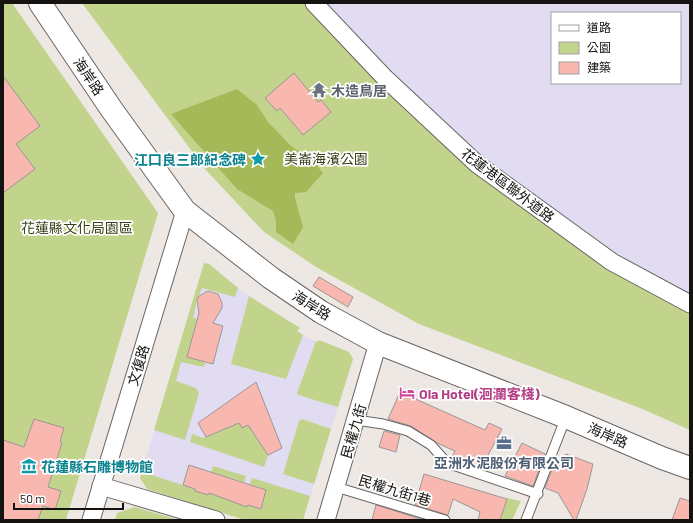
<svg xmlns="http://www.w3.org/2000/svg" width="693" height="523" viewBox="0 0 693 523" font-family="Barlow,'Noto Sans TC',sans-serif">
<rect width="100%" height="100%" fill="#eee8e4"/>
<g fill="#e1dcf2" fill-rule="evenodd">
<path d="M308 3H690V312L592 257ZM552 13H680V83H552Z"/>
<path d="M204 263 209 264 243 292 300 328 297 331 303 335 317 342 319 340 349 352 353 359 303 520H245L147 489 140 478Z"/>
</g>
<g fill="#c2d38b">
<path d="M3 3H12L158 213 66 520H3Z"/>
<path d="M82 3H308L476 168 690 303V430L640 408 419 324 316 267 264 232 205 169Z"/>
<path d="M204 263 209 264 238 288 235 297 202 288 197 300 193 318 197 319 187 357 205 362 204 367 181 362 176 381 196 388 199 393 185 440 154 430Z"/>
<path d="M249 296 300 328 297 331 303 335 286 379 231 364Z"/>
<path d="M319 340 349 352 353 359 338 407 298 395 297 393 316 341 318 342Z"/>
<path d="M302 419 331 429 314 484 283 474 299 421Z"/>
<path d="M239 423 242 428 248 425 268 455 264 467 190 442 192 434 203 438Z"/>
<path d="M213 466 246 476 244 482 211 472Z"/>
<path d="M142 472 195 489V491L208 495 209 493 247 507 248 505 260 509 266 490 250 484 252 478 310 496 303 520H245L147 489 140 478Z"/>
<path d="M507 498 521 501 512 520H500Z"/>
<path d="M135 507 179 520H115L117 513Z"/>
</g>
<path fill="#a5b958" d="M237 89 257 105 268 122 290 145 305 156 308 155 323 173 306 192 295 193V198L303 227 293 244 276 232V221L273 211 237 189 171 114Z"/>
<g fill="#f8b8af" stroke="#9c9695">
<path d="M294 73 318 102 321 100 331 112 303 135 280 108 277 111 265 98Z"/>
<path d="M3 76 40 126 16 144 35 169 3 193Z"/>
<path d="M319 277 353 297 348 307 313 286Z"/>
<path d="M208 291 218 294 222 303V308L213 323 223 326 213 364 187 357 199 313 197 300 199 296Z"/>
<path d="M256 382 282 448 268 455 248 425 242 428 239 423 206 437 198 423Z"/>
<path d="M400 392 485 430 489 423 502 429 481 468 452 457 455 451 437 443 411 426 388 419Z"/>
<path d="M34 419 64 428 60 442 62 443 48 487 61 491 55 510 43 506 38 520H3V440L24 447Z"/>
<path d="M384 431 400 435 396 452 379 447Z"/>
<path d="M522 443 545 454 533 486 505 476Z"/>
<path d="M566 454 593 464 587 489 576 520H574L558 493 545 488 556 459 560 462Z"/>
<path d="M189 465 266 490 261 509 248 505 247 507 209 493 208 495 195 491V489L183 485Z"/>
<path d="M424 474 507 499 500 520H478L480 512 453 499 448 515 415 505Z"/>
<path d="M680 498 690 501V520H672Z"/>
<path d="M376 505 424 520H372Z"/>
</g>
<g fill="none" stroke-linecap="round" stroke-linejoin="round">
<g stroke="#6a6562" stroke-width="11">
<g id="lane">
<path d="M356 420 383 424 408 431 431 445 447 463 538 494"/>
<path d="M336 487 445 520"/>
<path d="M526 520 566 417"/>
</g>
</g>
<g stroke="#6a6562" stroke-width="19">
<g id="street">
<path d="M314 3 385 78 477 164 612 262 690 304"/>
<path d="M101 486 216 520"/>
<path d="M91 520 185 211"/>
<path d="M326 520 378 343"/>
</g>
</g>
<g stroke="#6a6562" stroke-width="24">
<path id="secondary" d="M40 3 112 110 185 211 271 278 321 312 378 343 566 417 662 458 690 468"/>
</g>
<use href="#lane" stroke="#fff" stroke-width="9"/>
<use href="#street" stroke="#fff" stroke-width="17"/>
<use href="#secondary" stroke="#fff" stroke-width="22"/>
</g>
<defs>
<g id="temple-bare" transform="scale(1.2)"><path d="M0-6L5-2H3V0L6.5 2.5H4V6H1.5V3h-3V6H-4V2.5H-6.5L-3 0V-2H-5Z" fill="#6b7280" stroke="#fff" stroke-width="2.5" paint-order="stroke"/></g>
<g id="sight-bare" transform="scale(1.2)"><path d="M0-6L1.8-2.2L6-1.7L2.9 1.2L3.7 5.4L0 3.3L-3.7 5.4L-2.9 1.2L-6-1.7L-1.8-2.2Z" fill="#0f9aa8" stroke="#fff" stroke-width="2.5" paint-order="stroke"/></g>
<g id="hotel-bare" transform="scale(1.2)"><path d="M-6-4.5h1.5V1H6V5H4.5V3h-9V5H-6ZM-4 0a1.8 1.8 0 1 1 3.6 0ZM.5 0V-2.5h3Q6-2.5 6 0Z" fill="#d1479c" stroke="#fff" stroke-width="2.5" paint-order="stroke"/></g>
<g id="office-bare" transform="scale(1.2)"><path d="M-6-3h4V-5.5h4V-3h4V5H-6ZM-1-4.5V-3h2v-1.5ZM-6 0V1H6V0Z" fill="#5c6f8a" stroke="#fff" stroke-width="2.5" paint-order="stroke"/></g>
<g id="museum-bare" transform="scale(1.2)"><path d="M0-6L6-3V-2H-6V-3ZM-5-1h2V3h-2ZM-1-1h2V3h-2ZM3-1h2V3H3ZM-6 4H6V6H-6Z" fill="#0f9aa8" stroke="#fff" stroke-width="2.5" paint-order="stroke"/></g>
</defs>
<g fill-rule="evenodd">
<use href="#temple-bare" x="319" y="90"/>
<use href="#sight-bare" x="258" y="159"/>
<use href="#hotel-bare" x="407" y="393"/>
<use href="#office-bare" x="504" y="443"/>
<use href="#museum-bare" x="29" y="466"/>
</g>
<g text-anchor="middle" dominant-baseline="central" stroke-width="3.5" stroke-linejoin="round" paint-order="stroke">
<g font-size="14" fill="#141311" stroke="#fff">
<text transform="translate(89 76) rotate(56)">海岸路</text>
<text transform="translate(508 185) rotate(37)">花蓮港區聯外道路</text>
<text transform="translate(312 305) rotate(32)">海岸路</text>
<text transform="translate(138 365) rotate(-73)">文復路</text>
<text transform="translate(353 431) rotate(-74)">民權九街</text>
<text transform="translate(608 435) rotate(23)">海岸路</text>
<text transform="translate(395 490) rotate(17)">民權九街1巷</text>
</g>
<g font-size="14" font-weight="bold" fill="#5b616d" stroke="#fff" text-anchor="start">
<text x="331" y="90">木造鳥居</text>
</g>
<g font-size="14" fill="#394118" stroke="#fff">
<text x="326" y="158">美崙海濱公園</text>
<text x="77" y="227">花蓮縣文化局園區</text>
</g>
<g font-size="14" font-weight="bold" fill="#0d838f" stroke="#fff" text-anchor="end">
<text x="246" y="159">江口良三郎紀念碑</text>
<text x="41" y="466" text-anchor="start">花蓮縣石雕博物館</text>
</g>
<g font-size="14" font-weight="bold" fill="#b23c85" stroke="#fff" text-anchor="start">
<text x="419" y="393">Ola Hotel(洄瀾客棧)</text>
</g>
<g font-size="14" font-weight="bold" fill="#4e5e75" stroke="#fff">
<text x="504" y="462">亞洲水泥股份有限公司</text>
</g>
</g>
<rect width="693" height="523" fill="none" stroke="#141311" stroke-width="8"/>
<rect x="551" y="12" width="130" height="72" fill="#ffffff" stroke="#a1a1a0"/>
<rect x="559" y="25" width="20" height="6" fill="#ffffff" stroke="#a1a1a0"/>
<text x="587" y="32" font-size="12" fill="#141311">道路</text>
<rect x="559" y="42" width="20" height="12" fill="#c2d38b" stroke="#a1a1a0"/>
<text x="587" y="52" font-size="12" fill="#141311">公園</text>
<rect x="559" y="62" width="20" height="12" fill="#f8b8af" stroke="#a1a1a0"/>
<text x="587" y="72" font-size="12" fill="#141311">建築</text>
<path d="M14 503v6h109v-6" fill="none" stroke="#141311" stroke-width="2"/>
<text x="20" y="503" font-size="12" fill="#141311" stroke="#ffffff" stroke-width="3" paint-order="stroke">50 m</text>
</svg>
